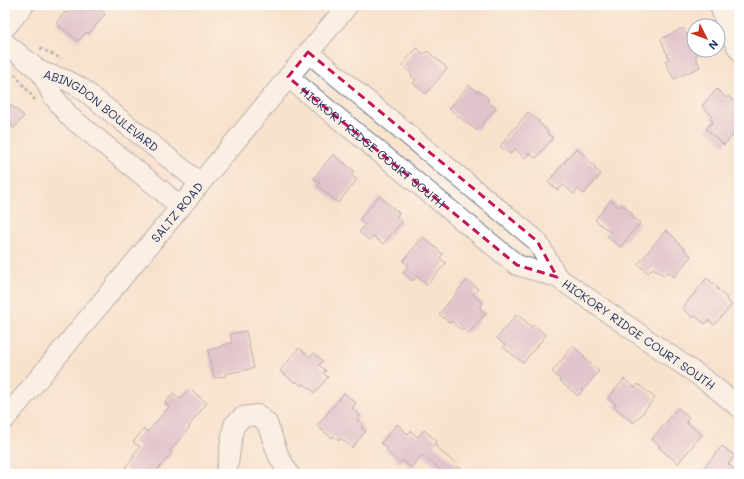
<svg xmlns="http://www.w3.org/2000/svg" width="744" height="479" viewBox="0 0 744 479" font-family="Mali,sans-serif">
<rect width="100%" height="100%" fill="#fff"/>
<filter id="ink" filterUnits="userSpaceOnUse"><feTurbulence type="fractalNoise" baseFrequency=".025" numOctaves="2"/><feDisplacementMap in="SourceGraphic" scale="8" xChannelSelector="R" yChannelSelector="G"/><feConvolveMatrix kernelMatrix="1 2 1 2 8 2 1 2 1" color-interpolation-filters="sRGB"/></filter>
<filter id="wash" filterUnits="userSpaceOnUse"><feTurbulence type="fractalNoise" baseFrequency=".012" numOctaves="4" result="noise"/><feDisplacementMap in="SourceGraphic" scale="16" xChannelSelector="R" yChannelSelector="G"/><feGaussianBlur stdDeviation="0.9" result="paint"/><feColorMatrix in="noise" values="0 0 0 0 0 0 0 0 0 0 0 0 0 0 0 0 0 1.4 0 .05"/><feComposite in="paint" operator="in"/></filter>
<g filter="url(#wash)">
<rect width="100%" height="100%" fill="#f7e2cc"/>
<g id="blocks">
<g fill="#c69fca">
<path d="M74 5H95L105 14 89 34 86 32 78 41 56 23 65 12 66 14Z"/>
<path d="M683 28 689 42 692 41 694 45V50H696L698 55 695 56 700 67 674 79 665 61 669 59 661 39Z"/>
<path d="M417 48 424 54 427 51 447 68 426 94 413 83 416 80 411 76 412 74 402 65Z"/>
<path d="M469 85 477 92 478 90 489 99 487 101 496 108 477 131 449 109Z"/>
<path d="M717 89 726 98 728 96 739 106V128L724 145 706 129 713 121 710 118 712 116 702 106Z"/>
<path d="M5 100 24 116 14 128 5 120Z"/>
<path d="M528 112 539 121 538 122 548 131 547 133 553 138 536 158 529 153 525 158 515 149 510 154 500 146Z"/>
<path d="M576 148 587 157 586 159 596 167 595 169 601 174 584 194 578 189 574 194 563 185 558 190 548 182Z"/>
<path d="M333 154 354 171 351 175 357 180 338 203 317 185 320 183 314 178Z"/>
<path d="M379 196 399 213 396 217 402 222 383 244 373 236 369 240 359 232 365 225 359 220Z"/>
<path d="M611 200 618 207 621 204 633 214 631 216 640 223 620 247 607 236 610 232 595 220Z"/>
<path d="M666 230 677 240 676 241 686 250 685 251 691 256 674 277 668 272 664 276 653 268 648 273 638 264Z"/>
<path d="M423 237 443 254 440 258 446 263 427 285 417 277 413 281 403 273 409 266 403 261Z"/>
<path d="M707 278 718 288 717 289 727 298 726 300 732 305 714 325 708 320 705 324 695 316 693 318 682 308Z"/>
<path d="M467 280 478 289 473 294 483 303 479 308 486 313 469 333 463 328 461 330 451 321 450 323 439 314Z"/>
<path d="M517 314 532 327 534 325 546 335 523 363 503 347 505 345 497 338Z"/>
<path d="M246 331 254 368 225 374V376L214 378 208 350 222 347V345L232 343 230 334Z"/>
<path d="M573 346 585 357 584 358 599 371 578 396 559 380 560 379 552 372Z"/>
<path d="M299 348 310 357 314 353 323 361 319 365 326 371 323 373 328 377 315 393 304 384 302 386 296 381 295 383 280 371Z"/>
<path d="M624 379 635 388 638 384 655 398 634 423 614 407 616 404 608 398Z"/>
<path d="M189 389 207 403 189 426 190 427 170 451 172 453 154 474H133L125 467 134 457 133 455 140 447 133 442 144 429 148 432 169 407 165 403 173 393 180 399Z"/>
<path d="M344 393 356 403 352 408 360 416 357 420 363 425 361 428 366 431 352 448 341 438 339 441 333 436 332 438 317 426Z"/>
<path d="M678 408 689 418 686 422 702 435 678 463 659 448 660 446 652 439Z"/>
<path d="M397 424 408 434 411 431 418 437 424 430 437 441 434 445 467 474H435L440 469 422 455 411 468 402 460 400 463 386 451 388 449 381 443Z"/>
<path d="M722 446 735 456 728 464 739 473V474H699Z"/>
</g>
</g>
</g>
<g filter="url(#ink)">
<use href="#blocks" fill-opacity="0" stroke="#686e84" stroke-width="1"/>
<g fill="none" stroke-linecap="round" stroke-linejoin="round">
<g stroke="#686e84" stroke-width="22">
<g id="minor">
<path d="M720 5 726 25 739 50"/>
<path d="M5 28 24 5"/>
<path d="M5 43 41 72"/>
<path d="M308 52 537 241 557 277"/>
<path id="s1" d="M288 77 517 265 557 277 708 382 739 407"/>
<path id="s2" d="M180 207 161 190 70 117 53 96 41 72 66 80 81 88 200 183"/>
<path id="s3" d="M5 419 348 5"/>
<path d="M225 474 228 464 231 441 234 425 243 417 258 415 267 423 279 457 289 474"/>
</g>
</g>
<g stroke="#686e84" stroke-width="2.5" stroke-dasharray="3 3" stroke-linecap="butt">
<path d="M40 48 62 59"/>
<path d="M15 74 35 100"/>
</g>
<use href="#minor" stroke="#fff" stroke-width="20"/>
</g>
</g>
<path d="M0 0H744V479H0ZM308 52 537 241 557 277 517 265 288 77Z" fill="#f7e2cc" fill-opacity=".55" fill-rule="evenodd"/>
<path fill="none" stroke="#c2185b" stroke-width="3" stroke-dasharray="8 5" stroke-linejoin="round" d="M308 52 537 241 557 277 517 265 288 77Z"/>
<g text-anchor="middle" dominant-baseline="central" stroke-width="3" stroke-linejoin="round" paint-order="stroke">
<g font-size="12" fill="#1b2f5e" stroke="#fff">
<text stroke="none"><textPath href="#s2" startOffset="268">ABINGDON BOULEVARD</textPath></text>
<text stroke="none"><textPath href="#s1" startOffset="110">HICKORY RIDGE COURT SOUTH</textPath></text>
<text stroke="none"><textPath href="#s3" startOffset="269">SALTZ ROAD</textPath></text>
<text stroke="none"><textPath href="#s1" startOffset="438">HICKORY RIDGE COURT SOUTH</textPath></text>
</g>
</g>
<rect width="744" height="479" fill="none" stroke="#fff" stroke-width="20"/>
<g transform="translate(706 38) rotate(132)"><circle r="19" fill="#ffffff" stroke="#a4acbf"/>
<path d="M0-3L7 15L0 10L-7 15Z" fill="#c8321e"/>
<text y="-6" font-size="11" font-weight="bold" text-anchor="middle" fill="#1b2f5e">N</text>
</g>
</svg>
